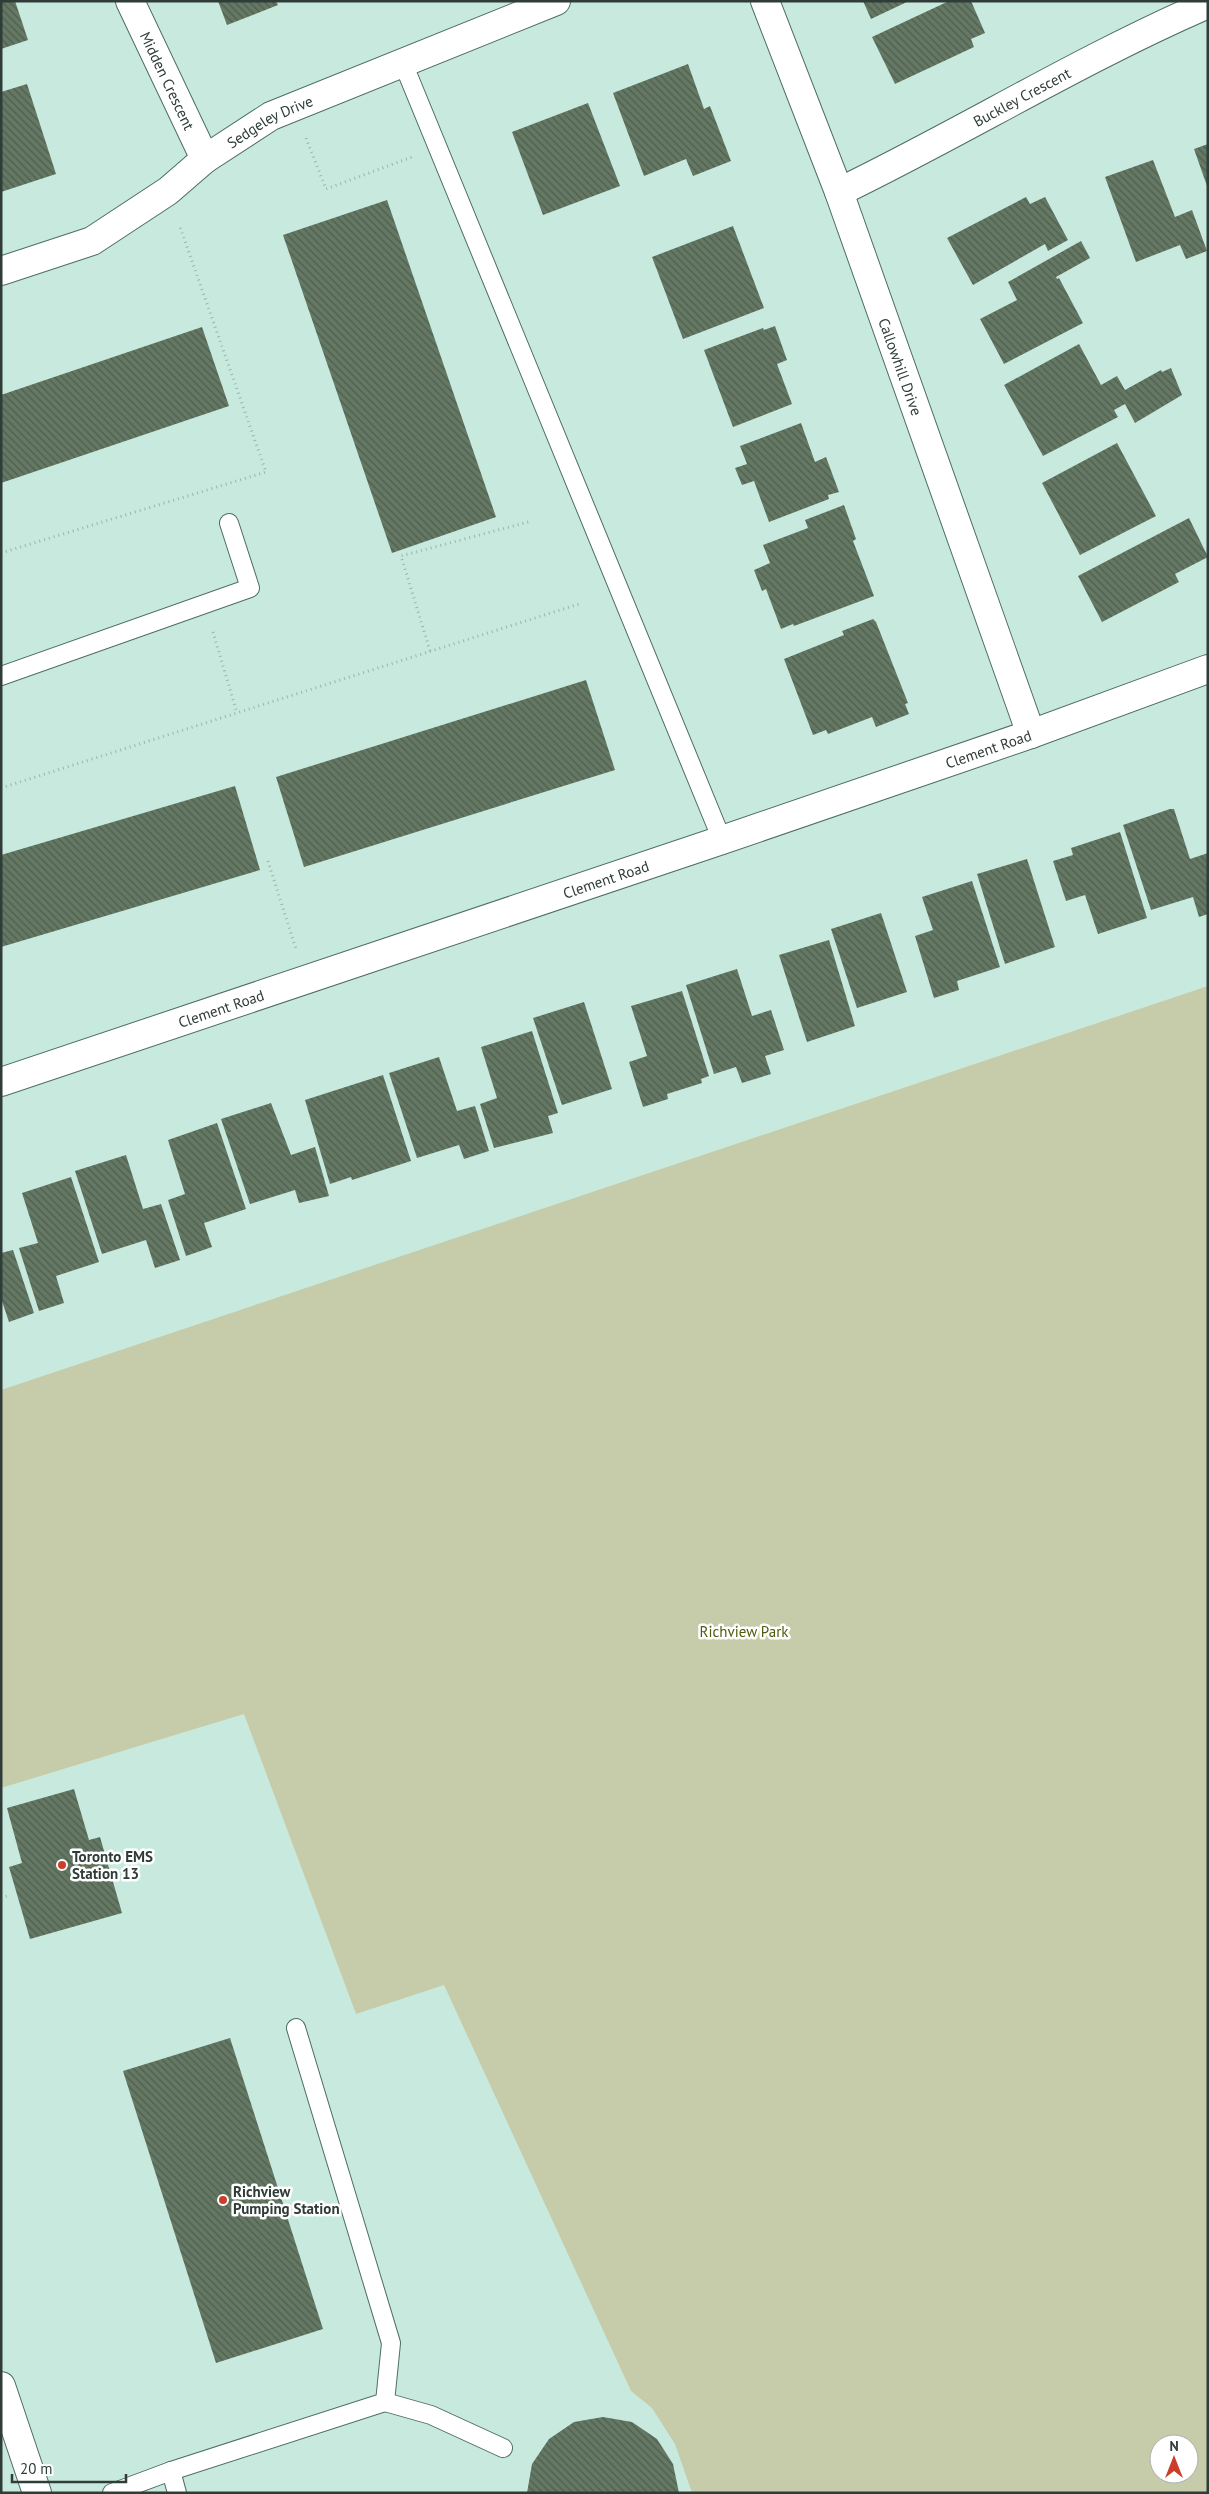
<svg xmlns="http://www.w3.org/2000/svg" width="1209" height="2494" viewBox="0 0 1209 2494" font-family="'PT Sans',sans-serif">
<defs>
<pattern id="building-back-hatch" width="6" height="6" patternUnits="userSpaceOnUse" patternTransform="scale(1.25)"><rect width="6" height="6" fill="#647864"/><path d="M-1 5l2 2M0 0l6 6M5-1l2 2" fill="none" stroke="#4e5e4f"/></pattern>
</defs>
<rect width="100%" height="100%" fill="#c8eade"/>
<path fill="#c6ccaa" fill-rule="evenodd" d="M1208 986V2493H692L675 2444 652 2408 631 2391 444 1985 356 2014 244 1714 1 1788V1390ZM1159 2444H1189V2474H1159Z"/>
<g fill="url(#building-back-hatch)">
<path d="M1 1H15L28 40 1 49Z"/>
<path d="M218 1H276L278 5 227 25Z"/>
<path d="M863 1H909L871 19Z"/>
<path d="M949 1H971L985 33 971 39 974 47 895 84 872 37Z"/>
<path d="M688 64 704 109 710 106 731 161 693 176 686 159 644 176 613 93Z"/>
<path d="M27 84 56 174 1 192V92Z"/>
<path d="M588 103 620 186 543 215 512 132Z"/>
<path d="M1208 144V186H1207L1194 149Z"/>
<path d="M1153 160 1175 217 1192 210 1207 251 1186 259 1180 245 1136 262 1105 177Z"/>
<path d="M1026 197 1030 204 1045 197 1068 240 1048 251 1045 244 973 285 947 238Z"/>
<path d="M387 200 496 517 392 553 283 235Z"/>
<path d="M733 226 764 308 683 339 652 257Z"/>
<path d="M1081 241 1090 258 1056 277 1057 279 1059 278 1083 323 1004 364 980 319 1017 300 1008 282Z"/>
<path d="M775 326 787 360 777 364 792 404 733 427 704 350 763 328 764 330Z"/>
<path d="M202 327 229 406 1 483V395Z"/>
<path d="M1079 344 1101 385 1117 376 1125 390 1161 370 1162 372 1171 368 1182 395 1135 423 1125 404 1114 410 1118 417 1043 456 1004 385Z"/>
<path d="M801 423 815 462 826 457 839 492 828 495 829 499 769 522 754 481 742 485 735 468 747 464 740 446Z"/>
<path d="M1117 443 1156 516 1080 555 1042 483Z"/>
<path d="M844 505 856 539 853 541 874 596 794 626 793 624 781 629 766 589 762 591 754 570 770 563 763 545 808 528 805 520Z"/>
<path d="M1189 518 1208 557 1175 574 1179 582 1102 622 1078 576Z"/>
<path d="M873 619 876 622 908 703 905 704 909 714 876 727 872 717 828 734 826 730 813 735 784 659 844 635 842 631Z"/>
<path d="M586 680 615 770 304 867 276 777Z"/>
<path d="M235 786 260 870 1 947V855Z"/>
<path d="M1170 809H1174L1190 859 1208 853V914L1199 917 1193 897 1151 910 1123 825Z"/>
<path d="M1120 832 1147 918 1098 934 1085 895 1066 901 1053 861 1073 855 1071 848Z"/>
<path d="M1027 859 1055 947 1005 964 977 874Z"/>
<path d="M972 881 1000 967 957 981 959 990 934 998 915 936 933 930 922 897Z"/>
<path d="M881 913 907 992 857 1008 831 929Z"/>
<path d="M829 940 855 1026 807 1042 779 955Z"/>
<path d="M737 969 752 1016 771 1010 784 1050 765 1056 771 1074 742 1083 736 1067 714 1074 686 985Z"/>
<path d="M682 991 709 1076 701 1079 702 1083 667 1094 668 1099 643 1107 629 1062 647 1056 631 1006Z"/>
<path d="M584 1002 612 1089 562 1105 533 1018Z"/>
<path d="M532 1031 558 1113 548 1116 553 1133 494 1148 480 1104 497 1098 481 1047Z"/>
<path d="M439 1057 457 1111 475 1106 489 1151 464 1159 459 1145 417 1158 389 1073Z"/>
<path d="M383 1075 411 1161 352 1180 351 1177 330 1184 305 1100Z"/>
<path d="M271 1103 291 1155 315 1147 329 1196 299 1203 295 1190 250 1204 221 1119Z"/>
<path d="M217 1123 246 1209 204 1223 212 1247 186 1256 168 1200 185 1194 168 1140Z"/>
<path d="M126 1155 143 1209 161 1204 180 1260 155 1268 146 1240 102 1254 75 1171Z"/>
<path d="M71 1177 99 1262 56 1276 64 1303 39 1311 19 1248 38 1243 22 1193Z"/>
<path d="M13 1250 34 1313 9 1322 1 1298V1253Z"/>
<path d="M74 1789 89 1840 100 1837 122 1913 30 1939 9 1867 22 1863 7 1808Z"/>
<path d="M230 2038 323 2329 216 2363 123 2071Z"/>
<path d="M603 2417 632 2422 657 2439 673 2464 679 2493H527L532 2464 549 2439 574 2422Z"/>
</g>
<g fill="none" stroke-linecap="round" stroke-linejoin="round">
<g stroke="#4e6d63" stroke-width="20">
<g id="service">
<path d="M403 63 722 840"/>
<path d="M1 676 250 588 229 523"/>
<path d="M385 2402 431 2415 503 2448"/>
<path d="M171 2471 177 2493"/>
<path d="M112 2493 171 2471 385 2402 391 2343 296 2028"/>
</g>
</g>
<g stroke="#4e6d63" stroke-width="30">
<g id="minor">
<path id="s1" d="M130 1 205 159"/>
<path id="s2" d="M765 1 839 192 1031 734"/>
<path id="s3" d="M839 192C963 132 1081 59 1208 4"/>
<path id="s4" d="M1 271 92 241 168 191 205 159 271 116 556 1"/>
<path id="s5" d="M1 1082 722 840 1031 734 1208 669"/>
</g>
</g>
<g stroke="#4e6d63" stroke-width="30">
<path id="secondary" d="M1 2386 37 2493"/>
</g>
<g stroke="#9ab6ac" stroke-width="3" stroke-dasharray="1 4" stroke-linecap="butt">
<path d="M306 138 326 189 412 157"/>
<path d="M1 553 266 472 179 224"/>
<path d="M213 632 237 713"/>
<path d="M430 651 401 556 532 521"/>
<path d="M1 788 579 604"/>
<path d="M268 861 296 949"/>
<path d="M1 1898 7 1896"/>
</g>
<use href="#service" stroke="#fff" stroke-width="18"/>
<use href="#minor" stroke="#fff" stroke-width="28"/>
<use href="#secondary" stroke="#fff" stroke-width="28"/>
</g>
<g fill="#ca3e2b" stroke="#fff" stroke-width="2">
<circle cx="62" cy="1865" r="5"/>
<circle cx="223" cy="2200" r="5"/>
</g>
<g text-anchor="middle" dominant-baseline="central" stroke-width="5" stroke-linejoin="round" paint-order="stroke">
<g font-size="15" fill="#2f3c38" stroke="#fff">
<text stroke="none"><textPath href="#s1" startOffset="88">Midden Crescent</textPath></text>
<text stroke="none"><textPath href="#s3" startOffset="206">Buckley Crescent</textPath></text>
<text stroke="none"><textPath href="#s4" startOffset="311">Sedgeley Drive</textPath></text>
<text stroke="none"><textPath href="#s2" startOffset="390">Callowhill Drive</textPath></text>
<text stroke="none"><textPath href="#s5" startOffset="1042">Clement Road</textPath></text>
<text stroke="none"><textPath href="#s5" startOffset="638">Clement Road</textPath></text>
<text stroke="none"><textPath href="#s5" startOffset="232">Clement Road</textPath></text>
</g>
<g font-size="15" fill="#525a0c" stroke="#fff">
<text x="744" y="1631">Richview Park</text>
</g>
<g font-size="15" font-weight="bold" fill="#2f3c38" stroke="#fff" text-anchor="start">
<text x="72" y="1856">Toronto EMS<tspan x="72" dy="17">Station 13</tspan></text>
<text x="233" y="2191">Richview<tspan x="233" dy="17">Pumping Station</tspan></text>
</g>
</g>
<rect width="1209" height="2494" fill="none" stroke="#2f3c38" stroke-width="5"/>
<g transform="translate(1174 2459)"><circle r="24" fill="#ffffff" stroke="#acb1af"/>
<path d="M0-4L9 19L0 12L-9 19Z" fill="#ca3e2b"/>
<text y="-8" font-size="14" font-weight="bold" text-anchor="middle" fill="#2f3c38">N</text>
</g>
<path d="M12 2474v8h114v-8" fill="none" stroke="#2f3c38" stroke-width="2.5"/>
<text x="20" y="2474" font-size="15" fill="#2f3c38" stroke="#ffffff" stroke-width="4" paint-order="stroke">20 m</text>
</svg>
